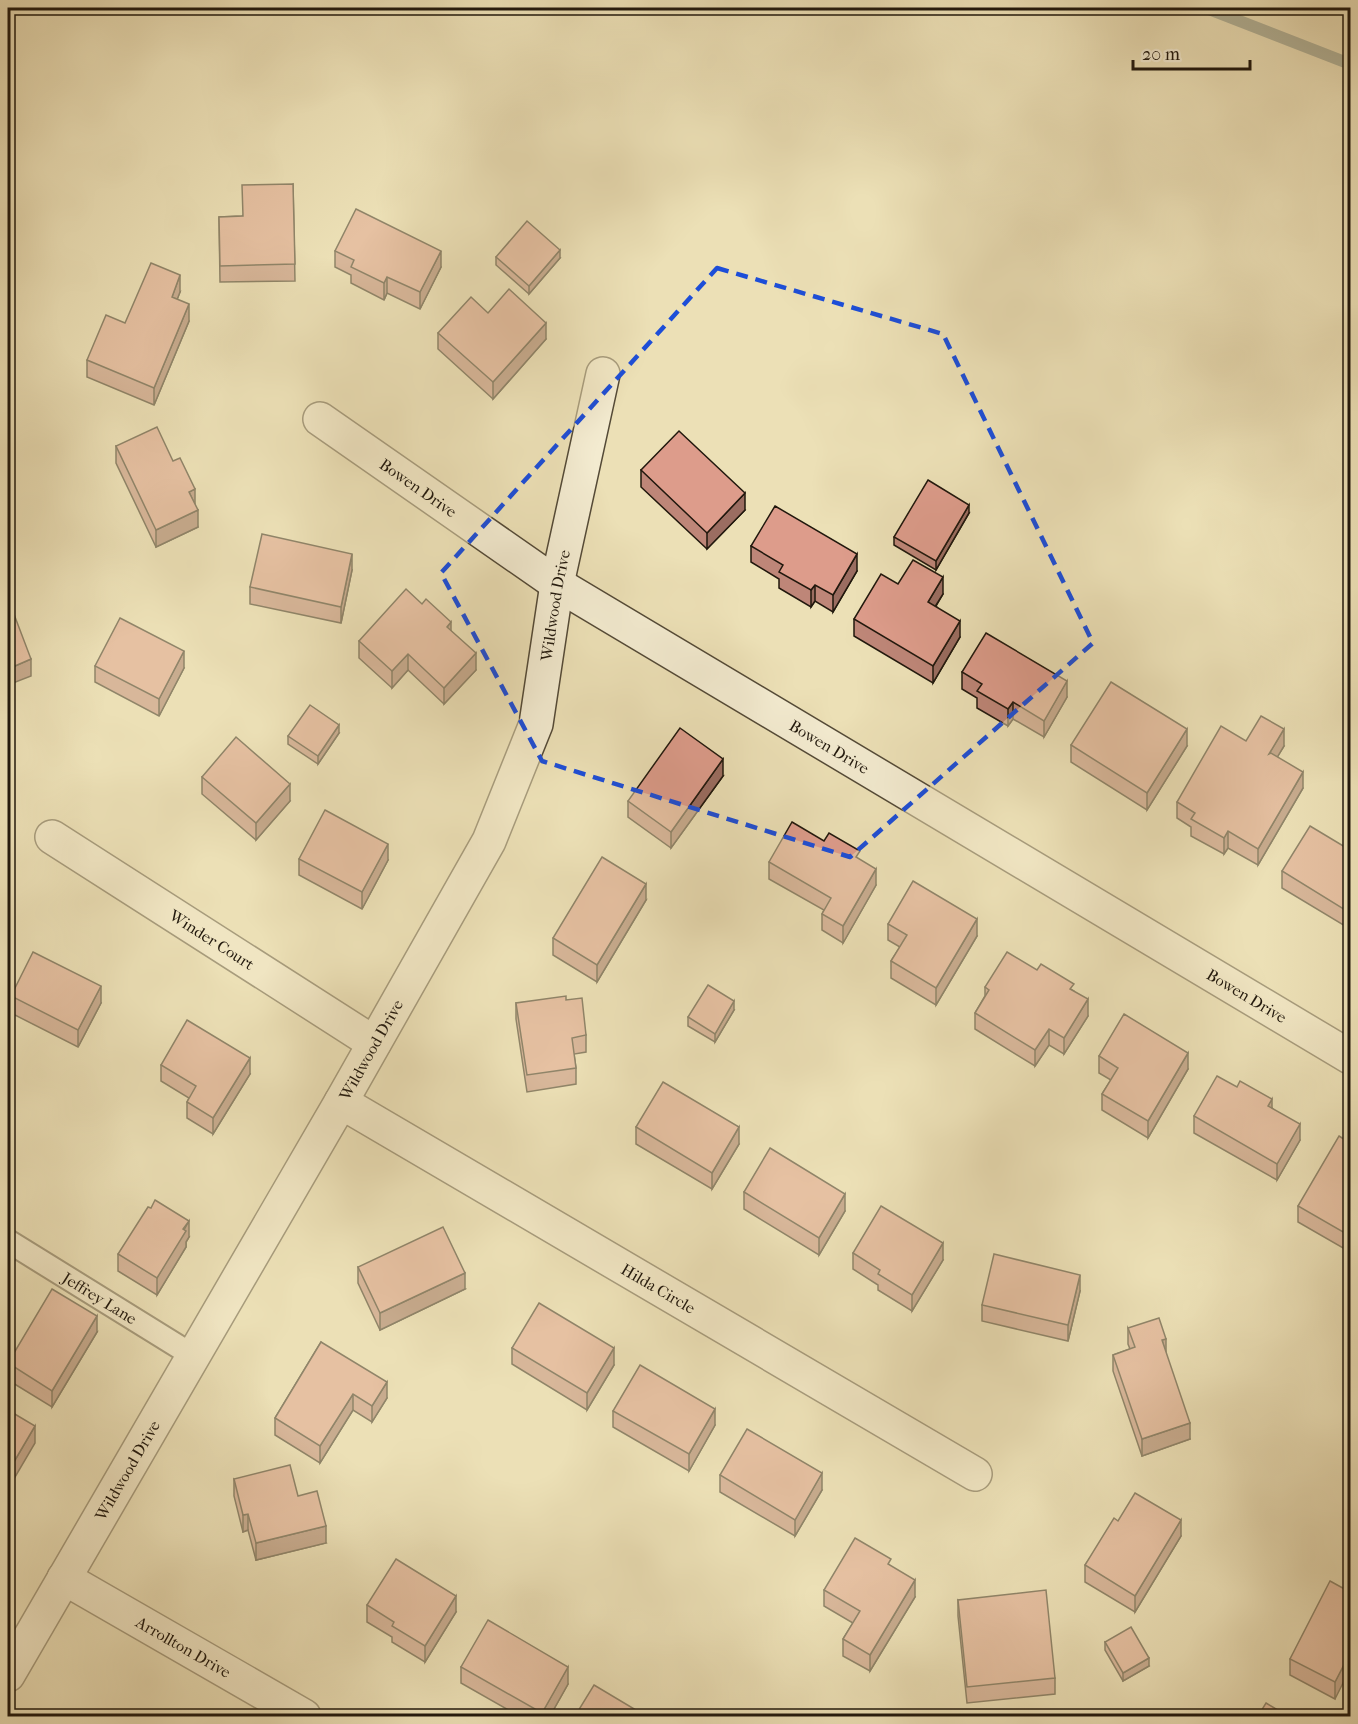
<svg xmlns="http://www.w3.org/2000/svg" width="1358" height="1724" viewBox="0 0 1358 1724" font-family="'IM FELL French Canon',serif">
<rect width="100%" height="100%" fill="#ece0b6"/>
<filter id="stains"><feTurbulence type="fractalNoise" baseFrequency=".00333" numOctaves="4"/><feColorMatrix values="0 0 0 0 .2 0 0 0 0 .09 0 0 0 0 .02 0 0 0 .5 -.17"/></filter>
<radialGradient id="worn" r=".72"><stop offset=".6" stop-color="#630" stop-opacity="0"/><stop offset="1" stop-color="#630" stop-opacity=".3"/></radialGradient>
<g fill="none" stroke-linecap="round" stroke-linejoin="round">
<path stroke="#6a7a72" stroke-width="12" d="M1206 8 1350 64"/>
<g stroke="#544a37" stroke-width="26">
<g id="service">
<path id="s1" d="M8 1241 192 1355"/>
</g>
</g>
<g stroke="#544a37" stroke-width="36">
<g id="minor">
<path id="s2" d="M320 419 557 584 1350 1057"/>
<path id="s3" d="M52 837 374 1043"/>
<path id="s4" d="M341 1102 975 1474"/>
<path id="s5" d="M64 1578 304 1716"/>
<path id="s6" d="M8 1675 341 1102 489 841 536 724 557 584 603 374"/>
</g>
</g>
<use href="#service" stroke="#f3ebd0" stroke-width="22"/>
<use href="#minor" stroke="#f3ebd0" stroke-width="33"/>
</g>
<g fill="#be8678" stroke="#21180d" stroke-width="1.5">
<path d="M293 184 295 281 220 282 219 217 242 216Z"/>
<path d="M335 251 441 267 420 309 387 293 384 300 351 283V275L335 267Z"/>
<path d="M496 257 560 258 529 294 496 265Z"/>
<path d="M180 292 177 299 189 321 154 405 87 377V360L125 323Z"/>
<path d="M488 313 546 339 493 399 438 349V333Z"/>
<path d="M116 446 173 461 198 527 156 547 116 463Z"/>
<path d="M641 470 745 510 707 549 641 487Z"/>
<path d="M969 513 936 570 894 545V537Z"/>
<path d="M751 546 857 571 833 612 815 601 811 607 779 588V579L751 562Z"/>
<path d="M352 570 341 623 250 604V587Z"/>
<path d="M898 584 943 594 936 606 960 637 933 683 854 636V619Z"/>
<path d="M451 631 476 670 444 704 408 670 392 688 359 658V641Z"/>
<path d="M95 666 184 668 159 716 95 682Z"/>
<path d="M962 672 1067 697 1044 737 1013 719 1008 726 977 708V698L962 689Z"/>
<path d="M339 733 318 764 288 744V736Z"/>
<path d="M1246 741 1284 746 1277 757 1303 788 1258 865 1228 848 1224 854 1191 836V827L1177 818V802Z"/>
<path d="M1071 745 1187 746 1147 810 1071 762Z"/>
<path d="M723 776 671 848 628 817V801Z"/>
<path d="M202 777 290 801 256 840 202 794Z"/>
<path d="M824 841 860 860 876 885 843 943 822 930V914L824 910 769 879V862Z"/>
<path d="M1350 850V929L1282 888V871Z"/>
<path d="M299 859 388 860 362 909 299 875Z"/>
<path d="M646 900 597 982 553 955V938Z"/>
<path d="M888 924 977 936 936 1005 891 978V961L900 947 888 940Z"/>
<path d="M1037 970 1074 991 1088 1016 1064 1054 1049 1045 1035 1066 975 1029V1013L985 996V987Z"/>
<path d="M11 996 101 1003 78 1047 11 1013Z"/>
<path d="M566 1000 586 1035V1052L574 1054 576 1068V1084L527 1092 516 1019V1003Z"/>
<path d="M734 1010 715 1042 688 1026V1017Z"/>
<path d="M1099 1056 1188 1069 1148 1138 1102 1110V1094L1111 1080 1099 1073Z"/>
<path d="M161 1065 250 1074 213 1134 187 1118V1102L189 1098 161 1081Z"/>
<path d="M1272 1108 1300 1140 1277 1180 1194 1133V1116Z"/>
<path d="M636 1127 739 1144 712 1189 636 1144Z"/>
<path d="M1350 1143V1252L1298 1222V1206Z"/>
<path d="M744 1192 845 1211 819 1255 744 1209Z"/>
<path d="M189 1237 186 1242V1247L157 1295 118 1271V1254Z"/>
<path d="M853 1253 943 1260 912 1311 878 1290V1285L853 1269Z"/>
<path d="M358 1267 465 1289 380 1330 358 1283Z"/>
<path d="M1080 1291 1068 1341 982 1321V1305Z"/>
<path d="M1128 1328 1190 1439 1142 1456 1113 1371V1355L1130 1349 1128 1344Z"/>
<path d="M97 1332 52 1407 8 1380V1363Z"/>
<path d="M321 1342 387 1398 372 1422 353 1410 320 1463 275 1435V1418Z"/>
<path d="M512 1348 614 1365 587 1410 512 1364Z"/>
<path d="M613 1411 715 1425 689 1471 613 1427Z"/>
<path d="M720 1475 822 1490 795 1536 720 1492Z"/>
<path d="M234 1479 326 1543 256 1560 248 1530 243 1532 234 1496Z"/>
<path d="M1118 1521 1181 1536 1135 1612 1085 1582V1565Z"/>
<path d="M1350 1536V1559L1348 1558V1541Z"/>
<path d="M824 1590 915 1597 870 1671 843 1656V1639L853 1623 824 1606Z"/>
<path d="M1350 1592 1335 1699 1290 1675V1659Z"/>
<path d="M958 1600 1055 1678V1694L967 1703 958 1616Z"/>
<path d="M367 1605 456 1612 425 1662 392 1642V1637L367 1622Z"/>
<path d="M1105 1642 1149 1666 1123 1681 1105 1650Z"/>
<path d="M461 1667 568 1684 550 1716H519L461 1683Z"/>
</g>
<g fill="#9b6d61" stroke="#21180d" stroke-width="1.5">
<path d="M560 250V258L529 294V286Z"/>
<path d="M441 251V267L420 309V292Z"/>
<path d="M180 275V292L172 313V297Z"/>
<path d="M387 277V293L384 300V283Z"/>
<path d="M189 304V321L154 405V388Z"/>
<path d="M546 323V339L493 399V382Z"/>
<path d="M195 489V505L189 492Z"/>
<path d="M745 493V510L707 549V533Z"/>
<path d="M969 505V513L936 570V561Z"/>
<path d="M198 510V527L156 547V530Z"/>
<path d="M352 554V570L341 623V607Z"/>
<path d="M857 554V571L833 612V595Z"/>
<path d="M943 577V594L928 618V602Z"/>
<path d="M815 585V601L811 607V590Z"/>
<path d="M960 621V637L933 683V666Z"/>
<path d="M451 622V638L447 627Z"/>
<path d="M184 651V668L159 716V699Z"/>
<path d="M476 653V670L444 704V688Z"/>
<path d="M408 654V670L392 688V671Z"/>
<path d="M31 659V676L8 685V669Z"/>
<path d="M1067 681V697L1044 737V721Z"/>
<path d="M1013 702V719L1008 726V709Z"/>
<path d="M339 725V733L318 764V756Z"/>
<path d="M1187 729V746L1147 810V793Z"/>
<path d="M1284 729V746L1269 771V754Z"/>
<path d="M723 759V776L671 848V832Z"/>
<path d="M1303 772V788L1258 865V849Z"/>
<path d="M290 784V801L256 840V823Z"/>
<path d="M1228 831V848L1224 854V838Z"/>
<path d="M388 844V860L362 909V892Z"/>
<path d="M876 869V885L843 943V926Z"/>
<path d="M646 884V900L597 982V965Z"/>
<path d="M977 919V936L936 1005V988Z"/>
<path d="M101 986V1003L78 1047V1030Z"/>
<path d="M1088 999V1016L1064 1054V1038Z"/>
<path d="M734 1001V1010L715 1042V1034Z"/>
<path d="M1049 1029V1045L1035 1066V1050Z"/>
<path d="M1188 1053V1069L1148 1138V1121Z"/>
<path d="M250 1058V1074L213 1134V1118Z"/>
<path d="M1272 1099V1115L1268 1106Z"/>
<path d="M1300 1124V1140L1277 1180V1164Z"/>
<path d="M739 1127V1144L712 1189V1173Z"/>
<path d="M845 1194V1211L819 1255V1238Z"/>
<path d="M189 1221V1237L186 1242V1247L157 1295V1278Z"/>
<path d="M943 1243V1260L912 1311V1295Z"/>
<path d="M465 1273V1289L380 1330V1313Z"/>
<path d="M1080 1275V1291L1068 1341V1325Z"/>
<path d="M97 1316V1332L52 1407V1391Z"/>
<path d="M1166 1339V1355L1162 1340Z"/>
<path d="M614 1348V1365L587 1410V1393Z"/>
<path d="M387 1382V1398L372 1422V1406Z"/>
<path d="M353 1394V1410L320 1463V1446Z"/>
<path d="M715 1409V1425L689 1471V1454Z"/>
<path d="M1190 1423V1439L1142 1456V1439Z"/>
<path d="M35 1426V1443L8 1489V1472Z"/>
<path d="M822 1473V1490L795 1536V1520Z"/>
<path d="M248 1514V1530L243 1532V1515Z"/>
<path d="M1181 1520V1536L1135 1612V1596Z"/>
<path d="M326 1526V1543L256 1560V1543Z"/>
<path d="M915 1580V1597L870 1671V1655Z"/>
<path d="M456 1596V1612L425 1662V1646Z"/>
<path d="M1350 1653V1669L1335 1699V1682Z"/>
<path d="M1149 1658V1666L1123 1681V1673Z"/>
<path d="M568 1667V1684L550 1716H542V1713Z"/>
</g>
<g fill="#dd9c8b" stroke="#21180d" stroke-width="1.5">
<path d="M293 184 295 264 220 266 219 217 243 216 242 185Z"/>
<path d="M356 209 441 251 420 292 387 277 384 283 351 267 354 260 335 251Z"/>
<path d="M527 221 560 250 529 286 496 257Z"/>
<path d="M151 263 180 275 172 297 189 304 154 388 87 360 106 315 125 323Z"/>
<path d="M509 289 546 323 493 382 438 333 471 297 488 313Z"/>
<path d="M157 427 173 461 180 458 195 489 189 492 198 510 156 530 116 446Z"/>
<path d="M679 431 745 493 707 533 641 470Z"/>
<path d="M928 480 969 505 936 561 894 537Z"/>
<path d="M775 506 857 554 833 595 815 585 811 590 779 572 783 565 751 546Z"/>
<path d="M262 534 352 554 341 607 250 587Z"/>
<path d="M913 560 943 577 928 602 960 621 933 666 854 619 881 574 898 584Z"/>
<path d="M406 589 422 604 426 599 451 622 447 627 476 653 444 688 408 654 392 671 359 641Z"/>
<path d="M12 609 31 659 8 669V611Z"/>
<path d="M120 618 184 651 159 699 95 666Z"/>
<path d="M986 633 1067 681 1044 721 1013 702 1008 709 977 691 982 684 962 672Z"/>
<path d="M1111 682 1187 729 1147 793 1071 745Z"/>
<path d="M310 705 339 725 318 756 288 736Z"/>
<path d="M1261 716 1284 729 1269 754 1271 753 1303 772 1258 849 1228 831 1224 838 1191 819 1195 813 1177 802 1221 726 1246 741Z"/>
<path d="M680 728 723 759 671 832 628 801Z"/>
<path d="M236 737 290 784 256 823 202 777Z"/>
<path d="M325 810 388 844 362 892 299 859Z"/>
<path d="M792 822 824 841 829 833 860 851 856 857 876 869 843 926 822 914 831 898 769 862Z"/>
<path d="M1310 826 1350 850V913L1282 871Z"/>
<path d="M602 857 646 884 597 965 553 938Z"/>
<path d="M913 881 977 919 936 988 891 961 907 935 888 924Z"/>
<path d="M33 952 101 986 78 1030 11 996Z"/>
<path d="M1007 952 1037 970 1041 964 1074 984 1070 989 1088 999 1064 1038 1049 1029 1035 1050 975 1013 989 990 985 987Z"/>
<path d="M708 985 734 1001 715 1034 688 1017Z"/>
<path d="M566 996V1000L582 998 586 1035 572 1038 576 1068 527 1075 516 1003Z"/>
<path d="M1124 1014 1188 1053 1148 1121 1102 1094 1118 1068 1099 1056Z"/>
<path d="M187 1020 250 1058 213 1118 187 1102 196 1086 161 1065Z"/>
<path d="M1217 1076 1237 1087 1240 1081 1272 1099 1268 1106 1300 1124 1277 1164 1194 1116Z"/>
<path d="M663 1082 739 1127 712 1173 636 1127Z"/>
<path d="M1339 1136 1350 1143V1236L1298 1206Z"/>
<path d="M770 1148 845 1194 819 1238 744 1192Z"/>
<path d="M155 1200 189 1221 183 1229 186 1231 157 1278 118 1254 148 1207 151 1208Z"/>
<path d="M881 1206 943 1243 912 1295 878 1274 880 1270 853 1253Z"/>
<path d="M443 1227 465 1273 380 1313 358 1267Z"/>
<path d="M994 1254 1080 1275 1068 1325 982 1305Z"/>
<path d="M52 1289 97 1316 52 1391 8 1363Z"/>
<path d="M539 1303 614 1348 587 1393 512 1348Z"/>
<path d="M1159 1318 1166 1339 1162 1340 1190 1423 1142 1439 1113 1355 1135 1347 1128 1328Z"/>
<path d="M321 1342 387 1382 372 1406 353 1394 320 1446 275 1418Z"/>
<path d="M640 1365 715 1409 689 1454 613 1411Z"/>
<path d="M8 1410 35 1426 8 1472Z"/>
<path d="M747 1429 822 1473 795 1520 720 1475Z"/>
<path d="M290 1465 298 1496 317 1491 326 1526 256 1543 248 1514 243 1515 234 1479Z"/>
<path d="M1135 1493 1181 1520 1135 1596 1085 1565 1114 1518 1118 1521Z"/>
<path d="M855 1538 891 1559 888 1564 915 1580 870 1655 843 1639 860 1611 824 1590Z"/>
<path d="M396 1559 456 1596 425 1646 392 1626 394 1622 367 1605Z"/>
<path d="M1330 1581 1350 1592V1653L1335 1682 1290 1659Z"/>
<path d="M1046 1590 1055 1678 967 1687 958 1600Z"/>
<path d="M488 1620 568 1667 542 1713 461 1667Z"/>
<path d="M1131 1627 1149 1658 1123 1673 1105 1642Z"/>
<path d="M594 1685 646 1716H575Z"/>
<path d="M1266 1703 1288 1716H1258Z"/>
<path d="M1217 1713 1223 1716H1215Z"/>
</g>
<path d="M0 0H1358V1724H0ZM717 268 943 334 1093 643 850 857 542 761 441 573Z" fill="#ece0b6" fill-opacity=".55" fill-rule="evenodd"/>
<path fill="none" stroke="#1d4ed8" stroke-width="4.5" stroke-dasharray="12 8" stroke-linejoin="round" d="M717 268 943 334 1093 643 850 857 542 761 441 573Z"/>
<g text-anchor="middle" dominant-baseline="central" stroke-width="4.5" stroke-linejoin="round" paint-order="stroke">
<g font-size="16" fill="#21180d" stroke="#f3ebd0">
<text stroke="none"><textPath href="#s2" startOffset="120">Bowen Drive</textPath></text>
<text stroke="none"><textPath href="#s6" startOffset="1209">Wildwood Drive</textPath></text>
<text stroke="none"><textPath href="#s2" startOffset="606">Bowen Drive</textPath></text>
<text stroke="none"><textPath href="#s3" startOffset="190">Winder Court</textPath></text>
<text stroke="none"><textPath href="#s2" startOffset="1092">Bowen Drive</textPath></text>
<text stroke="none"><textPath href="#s6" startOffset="723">Wildwood Drive</textPath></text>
<text stroke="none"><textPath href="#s4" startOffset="368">Hilda Circle</textPath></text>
<text stroke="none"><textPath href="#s1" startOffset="108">Jeffrey Lane</textPath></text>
<text stroke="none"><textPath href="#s6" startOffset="237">Wildwood Drive</textPath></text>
<text stroke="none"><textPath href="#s5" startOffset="138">Arrollton Drive</textPath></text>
</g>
</g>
<rect width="1358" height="1724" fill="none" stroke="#ece0b6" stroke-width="30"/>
<rect x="9" y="9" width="1340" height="1706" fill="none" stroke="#21180d" stroke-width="3"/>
<rect x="15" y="15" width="1328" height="1694" fill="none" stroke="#21180d" stroke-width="1.5"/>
<path d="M1133 60v9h117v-9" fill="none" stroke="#21180d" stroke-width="3"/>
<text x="1142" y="60" font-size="18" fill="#21180d" stroke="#f3ebd0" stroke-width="4.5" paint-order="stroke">20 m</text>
<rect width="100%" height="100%" filter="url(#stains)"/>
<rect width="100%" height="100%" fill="url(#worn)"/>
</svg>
